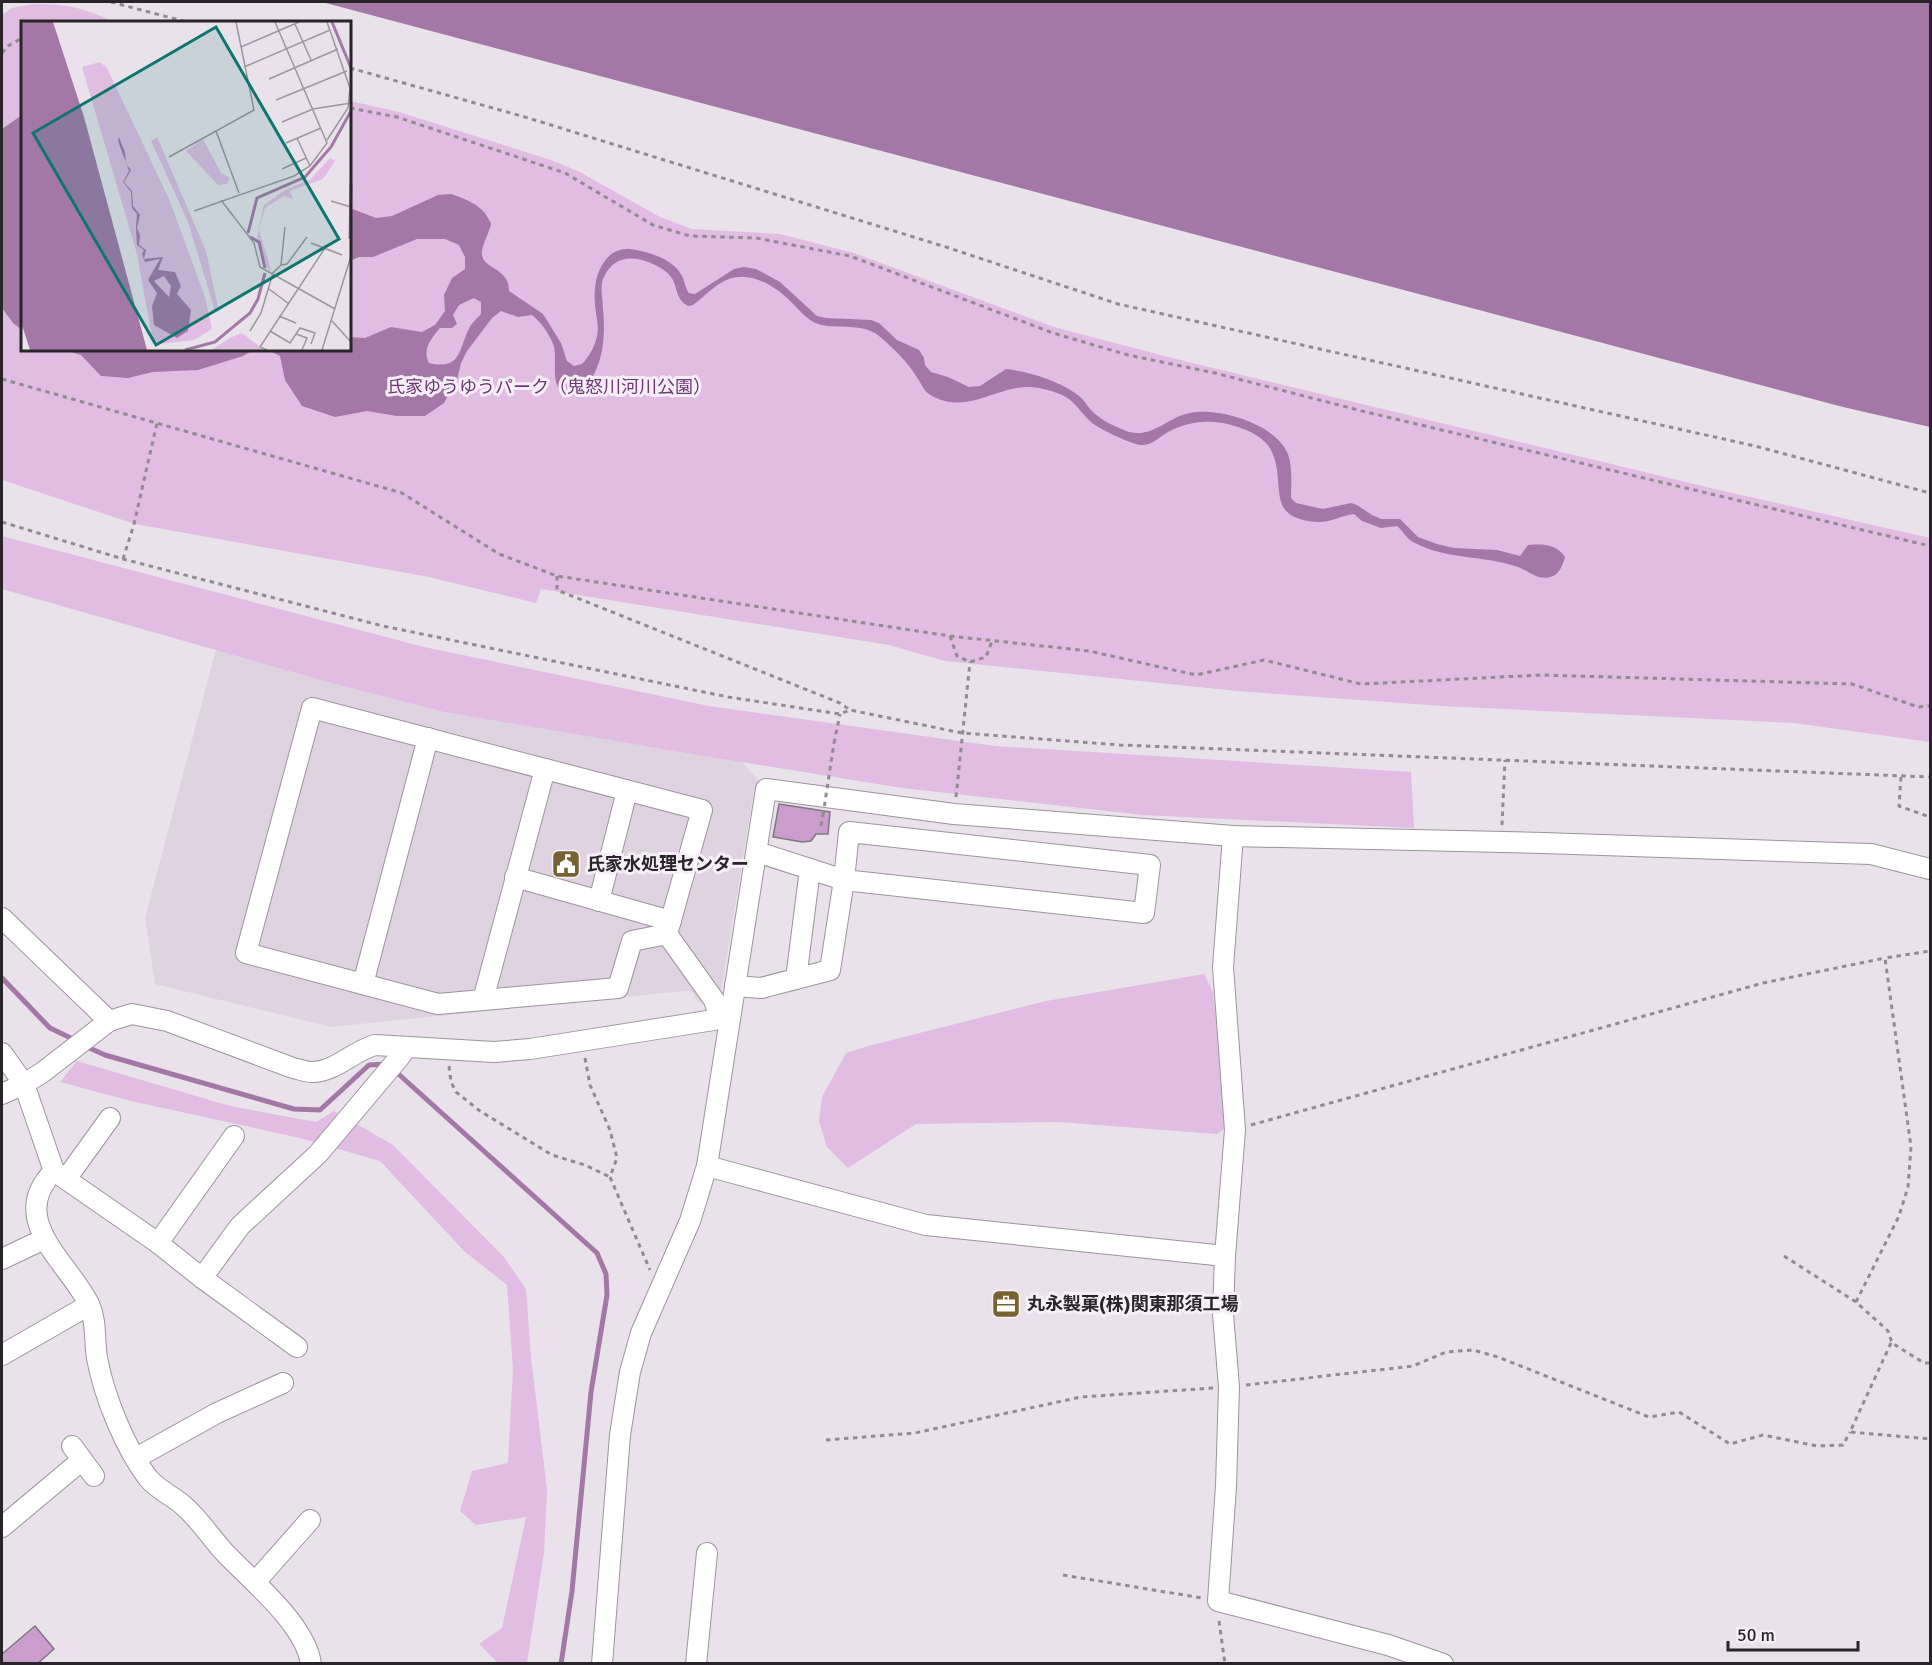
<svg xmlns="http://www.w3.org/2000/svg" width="1932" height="1665" viewBox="0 0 1932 1665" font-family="Signika,'Noto Sans JP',sans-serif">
<rect width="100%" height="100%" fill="#eae2eb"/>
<path fill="#e0d3e1" d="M216 649 335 684 444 712 742 762 759 781 754 790 721 991 699 1003 691 991 674 992 331 1027 155 984 145 918Z"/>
<g fill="#e1bce3">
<path d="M33 4C69 4 83 8 115 22H22V350H350V101L399 112 551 160 578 171 660 217 692 229 780 234 854 253 1054 327 1176 359 1715 489 1930 538V742L1794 723 1442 706 1237 691 945 661 889 645 541 589 536 603 429 577 135 524 2 480V15L12 8Z"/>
<path d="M2 536 424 647 709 706 995 746 1411 772 1414 828 1143 815 902 788 704 756 444 712 335 684 2 589Z"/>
<path d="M1204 974 1213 992 1227 1127 1217 1134 1058 1122 916 1124 848 1168 827 1147 819 1121 822 1097 846 1053 872 1045 1046 1001Z"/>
<path d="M77 1061 230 1106 316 1122 334 1111 393 1145 503 1256 526 1289 531 1357 547 1490 544 1553 527 1663H498L479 1644 502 1628 526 1517 476 1525 460 1511 472 1471 508 1463 513 1369 507 1285 464 1251 380 1161 300 1138 131 1101 60 1082Z"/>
</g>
<g fill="#a378a7" fill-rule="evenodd">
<path d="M322 2H1930V427L1843 407Z"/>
<path d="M22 115V330L13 323 2 308V129Z"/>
<path d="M451 194C469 200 484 206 491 224 489 233 483 243 482 251 479 269 510 267 509 291L543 314 561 343 567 361 574 366 582 364C589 357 595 346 597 336 599 328 597 320 596 313 593 293 594 271 609 256 614 251 624 248 630 249 647 251 674 259 682 276 685 282 685 288 689 293L695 294 734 269 744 267 756 269 780 282 817 316 826 318 871 320 879 323 897 340 919 350 924 358 925 365 931 372 948 377 969 387 980 386 1006 369C1029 372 1056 380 1075 393 1082 397 1086 404 1091 410 1100 420 1114 426 1126 431 1152 440 1167 417 1190 413 1219 407 1274 424 1287 452 1293 465 1291 484 1291 498L1296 503 1323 509 1351 503 1357 505 1372 515 1381 519H1400L1418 537 1437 544 1454 548 1497 550 1520 556 1528 545C1543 544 1556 544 1565 557 1563 564 1560 573 1553 576 1539 582 1529 571 1518 567 1484 555 1445 560 1413 542 1407 539 1403 531 1397 526L1381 528 1362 521 1354 514C1342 515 1332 522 1319 522 1262 519 1288 484 1271 450 1265 438 1250 431 1238 427 1214 419 1191 420 1168 432 1159 437 1152 446 1140 445 1129 443 1099 429 1091 422 1083 415 1077 405 1069 399 1061 393 1048 390 1039 388 1001 380 968 419 929 394 923 390 920 381 916 376 907 361 892 347 879 336 862 322 838 330 818 324 806 320 799 309 790 301 775 286 751 271 729 279 716 283 704 297 693 305L688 306C670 296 683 280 659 267 640 256 615 252 604 277 599 286 603 299 603 309 606 339 603 379 573 396 547 394 558 363 554 347 551 336 541 322 532 315L518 317 501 311 492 318 467 351 461 363 457 380 444 403 425 416H397L367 411 335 417 302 406 285 380 280 356 268 350H350V337L365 338 391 327 422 332 435 325 445 311 444 295 452 278 465 269V257L459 245 445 239H417L373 257H359L350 261V208L376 218 392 216 438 195ZM474 298 481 302V314C478 317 474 321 471 325 458 346 464 371 429 363 422 349 431 339 440 328H452L457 324 453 315 459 305Z"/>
<path d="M64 350H253L243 356 198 370 153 372 128 378 101 376 81 355Z"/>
</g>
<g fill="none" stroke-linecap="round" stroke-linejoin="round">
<g stroke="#a378a7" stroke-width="5">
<path d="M2 978 50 1028 77 1041"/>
<path d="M85 1046 105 1055 294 1109 320 1110 369 1065 387 1064"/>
<path d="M394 1070 597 1253 606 1274 607 1295 591 1392 572 1591 561 1664"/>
</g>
</g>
<g fill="#ca9dcd" stroke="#7f7880" stroke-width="1.5">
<path d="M779 804 830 812 828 834H816L811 841 802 842 773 837Z"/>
<path d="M35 1626 54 1649 37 1664H2V1654Z"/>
</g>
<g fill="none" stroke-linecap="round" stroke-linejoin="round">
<g stroke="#9c949c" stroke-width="22">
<g id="minor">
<path d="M515 877 671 921"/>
<path d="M599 901 627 791"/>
<path d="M2 918 109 1021"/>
<path d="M667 934 632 941 618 988 438 1004 246 953 312 708 702 810 667 934 714 1000 720 1019"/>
<path d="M796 979 810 869"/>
<path d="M363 984 428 738"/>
<path d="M735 986 761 988 830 970 844 880 1144 913 1150 865 849 832 844 880 757 852"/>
<path d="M483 1000 545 769"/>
<path d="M2 1053 24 1084 54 1171 158 1243 202 1278 297 1347"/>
<path d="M2 1094 24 1084 43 1072 109 1021 132 1014 167 1021 293 1068C299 1069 306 1072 312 1072 335 1072 353 1051 375 1045L494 1052 530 1049 720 1019H730"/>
<path d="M707 1166 926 1225 1225 1256 1223 1314 1229 1387 1226 1486 1218 1601 1388 1645 1443 1664"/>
<path d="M54 1171C6 1219 68 1262 89 1304 97 1321 94 1340 97 1358 104 1396 125 1448 148 1478 158 1490 173 1496 184 1506 200 1520 211 1538 226 1554 252 1581 306 1625 311 1664"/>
<path d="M66 1179 110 1118"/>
<path d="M158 1243 234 1136"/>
<path d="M1225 1256 1235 1130 1223 967 1233 836"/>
<path d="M2 1259 44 1239"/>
<path d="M202 1278 240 1226 318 1154 398 1059 406 1048"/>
<path d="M2 1355 89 1305"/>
<path d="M72 1446 94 1476"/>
<path d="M136 1458 217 1413 283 1383"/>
<path d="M2 1527 82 1460"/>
<path d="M256 1581 310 1520"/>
<path d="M602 1664 620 1435 630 1372 641 1333 690 1221 707 1166 766 789 954 814 1233 836 1543 843 1871 854 1930 869"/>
<path d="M696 1664 707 1553"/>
</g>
</g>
<g stroke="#928c92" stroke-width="3" stroke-dasharray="4.5 4.5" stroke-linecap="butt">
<path d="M111 2 187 22"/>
<path d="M2 53 8 46 22 38"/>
<path d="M350 68 525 117 946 247 1118 304 1755 446 1930 493"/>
<path d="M350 108 397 117 565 173 653 225 690 236 756 238 850 256 1053 333 1128 355 1215 373 1366 412 1930 546"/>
<path d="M2 379 402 493 499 554 557 576 950 636 1089 651 1196 675 1264 660 1361 684 1541 675 1852 684 1918 707 1930 706"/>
<path d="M2 522 123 559 383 626 728 697 840 714 850 710 962 733 1120 745 1930 777"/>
<path d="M123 559 134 524 157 423"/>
<path d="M557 576V590L840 703 850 710"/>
<path d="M950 636 957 656 970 662 986 657 992 641"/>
<path d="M834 743 840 714"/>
<path d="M1901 777 1899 806 1930 817"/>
<path d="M956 797 970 662"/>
<path d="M1502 825 1505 760"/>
<path d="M821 826 823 815"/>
<path d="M585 1058 590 1085 610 1130 617 1158 610 1177 650 1270"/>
<path d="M449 1066 451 1082 456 1092 480 1111 552 1155 585 1165 610 1177"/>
<path d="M1251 1125 1763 983 1885 958"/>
<path d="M1784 1256 1856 1302 1888 1331 1892 1343 1924 1363H1930"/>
<path d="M1856 1302 1899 1216 1908 1187 1911 1147 1885 958 1930 951"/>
<path d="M1891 1343 1850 1432 1930 1439"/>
<path d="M1246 1385 1413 1366 1446 1352 1473 1350 1498 1357 1649 1417 1679 1412 1730 1444 1763 1435 1817 1446 1843 1445 1850 1432"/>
<path d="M826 1440 915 1433 1081 1397 1213 1388"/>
<path d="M1063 1575 1202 1598"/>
<path d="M1219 1621 1225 1664"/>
</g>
<use href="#minor" stroke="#fff" stroke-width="20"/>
<path stroke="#928c92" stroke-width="3" stroke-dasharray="4.5 4.5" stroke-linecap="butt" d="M823 815 834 743"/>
</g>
<defs>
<g id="civic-square" transform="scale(1.5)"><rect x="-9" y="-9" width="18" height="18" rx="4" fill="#776332" stroke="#f7eff8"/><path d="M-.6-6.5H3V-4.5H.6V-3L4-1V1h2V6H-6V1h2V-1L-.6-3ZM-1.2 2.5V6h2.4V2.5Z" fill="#fff"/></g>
<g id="office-square" transform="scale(1.5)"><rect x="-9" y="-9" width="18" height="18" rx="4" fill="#776332" stroke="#f7eff8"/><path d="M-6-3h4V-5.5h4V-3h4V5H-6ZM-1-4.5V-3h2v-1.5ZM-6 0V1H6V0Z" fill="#fff"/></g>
</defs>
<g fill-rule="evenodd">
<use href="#civic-square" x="566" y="864"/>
<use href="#office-square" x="1006" y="1304"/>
</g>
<g text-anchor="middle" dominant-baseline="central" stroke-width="6" stroke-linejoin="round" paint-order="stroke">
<g font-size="18" fill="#6e3673" stroke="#f7eff8">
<text x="549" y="387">氏家ゆうゆうパーク（鬼怒川河川公園）</text>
</g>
<g font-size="18" font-weight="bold" fill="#282528" stroke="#f7eff8" text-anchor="start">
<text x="587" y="864">氏家水処理センター</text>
<text x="1027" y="1304">丸永製菓(株)関東那須工場</text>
</g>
</g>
<g transform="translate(21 21)">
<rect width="330" height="330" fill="#eae2eb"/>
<path d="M79 41 86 47 148 178 184 276 191 308 173 319 138 323 131 316 116 233 61 46ZM136 116 185 230 198 291 194 290 167 201 130 120ZM182 118 200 152 209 157 206 163 197 164 165 130ZM309 137 314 140 302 158 269 170 272 178 263 175 244 187 238 209 250 249 247 248 236 217 243 184 264 169 290 158ZM221 312 243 329H190L211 316Z" fill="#e1bce3"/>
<path d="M0 1H32L63 96 126 329H9L0 301ZM98 116 104 131 105 143 110 149 103 161 111 170 112 185 119 194 116 207 119 214 118 224 125 229 123 238 142 236 137 249 154 251 160 265 156 273 170 289 167 310 156 317 133 304 131 285 136 272 127 259 139 238 124 241 121 233 123 229 116 224 115 207 116 193 111 187 110 171 102 161 108 150 97 120ZM143 255 150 265 148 276 133 260Z" fill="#a378a7" fill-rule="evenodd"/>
<path fill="none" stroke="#a378a7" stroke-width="3" d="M311 1 330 47M227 212 236 177 284 156 310 126 330 90M229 216 238 221 244 247M329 218 330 162M164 329 194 321 229 292 237 278 244 252"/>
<path fill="none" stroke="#9c969d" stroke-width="1.5" d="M215 1 233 89 195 110 218 172M306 1 329 67 327 87 306 119M274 3 290 39M220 26 278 1M223 46 309 9M248 58 317 28M255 79 326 50M261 101 292 88 330 82M276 117 289 145M265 122 300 107M148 136 195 110M261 148 285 137M200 179 233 222 239 246 314 288M310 180 330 186M173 190 273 155 289 145 306 122 254 1M290 222 321 234M260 244 266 243 286 216M248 268 268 283M258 295 275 302M311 300 330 321M229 310 240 292 252 252 260 244 264 206M249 310 269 322 279 307 294 312 290 323M275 313 286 317 281 329M246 329 239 326 304 227M301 329 330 235"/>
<path fill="#0f766e" fill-opacity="0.15" stroke="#0f766e" stroke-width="3" d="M195 6 318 218 135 324 12 112Z"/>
<rect width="330" height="330" fill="none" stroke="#282528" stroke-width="3"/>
</g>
<rect width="1932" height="1665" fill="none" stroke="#282528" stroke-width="6"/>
<path d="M1728 1641v9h130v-9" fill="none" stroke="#282528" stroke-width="3"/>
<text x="1737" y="1641" font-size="18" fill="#282528" stroke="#f7eff8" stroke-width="4.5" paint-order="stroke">50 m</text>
</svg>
